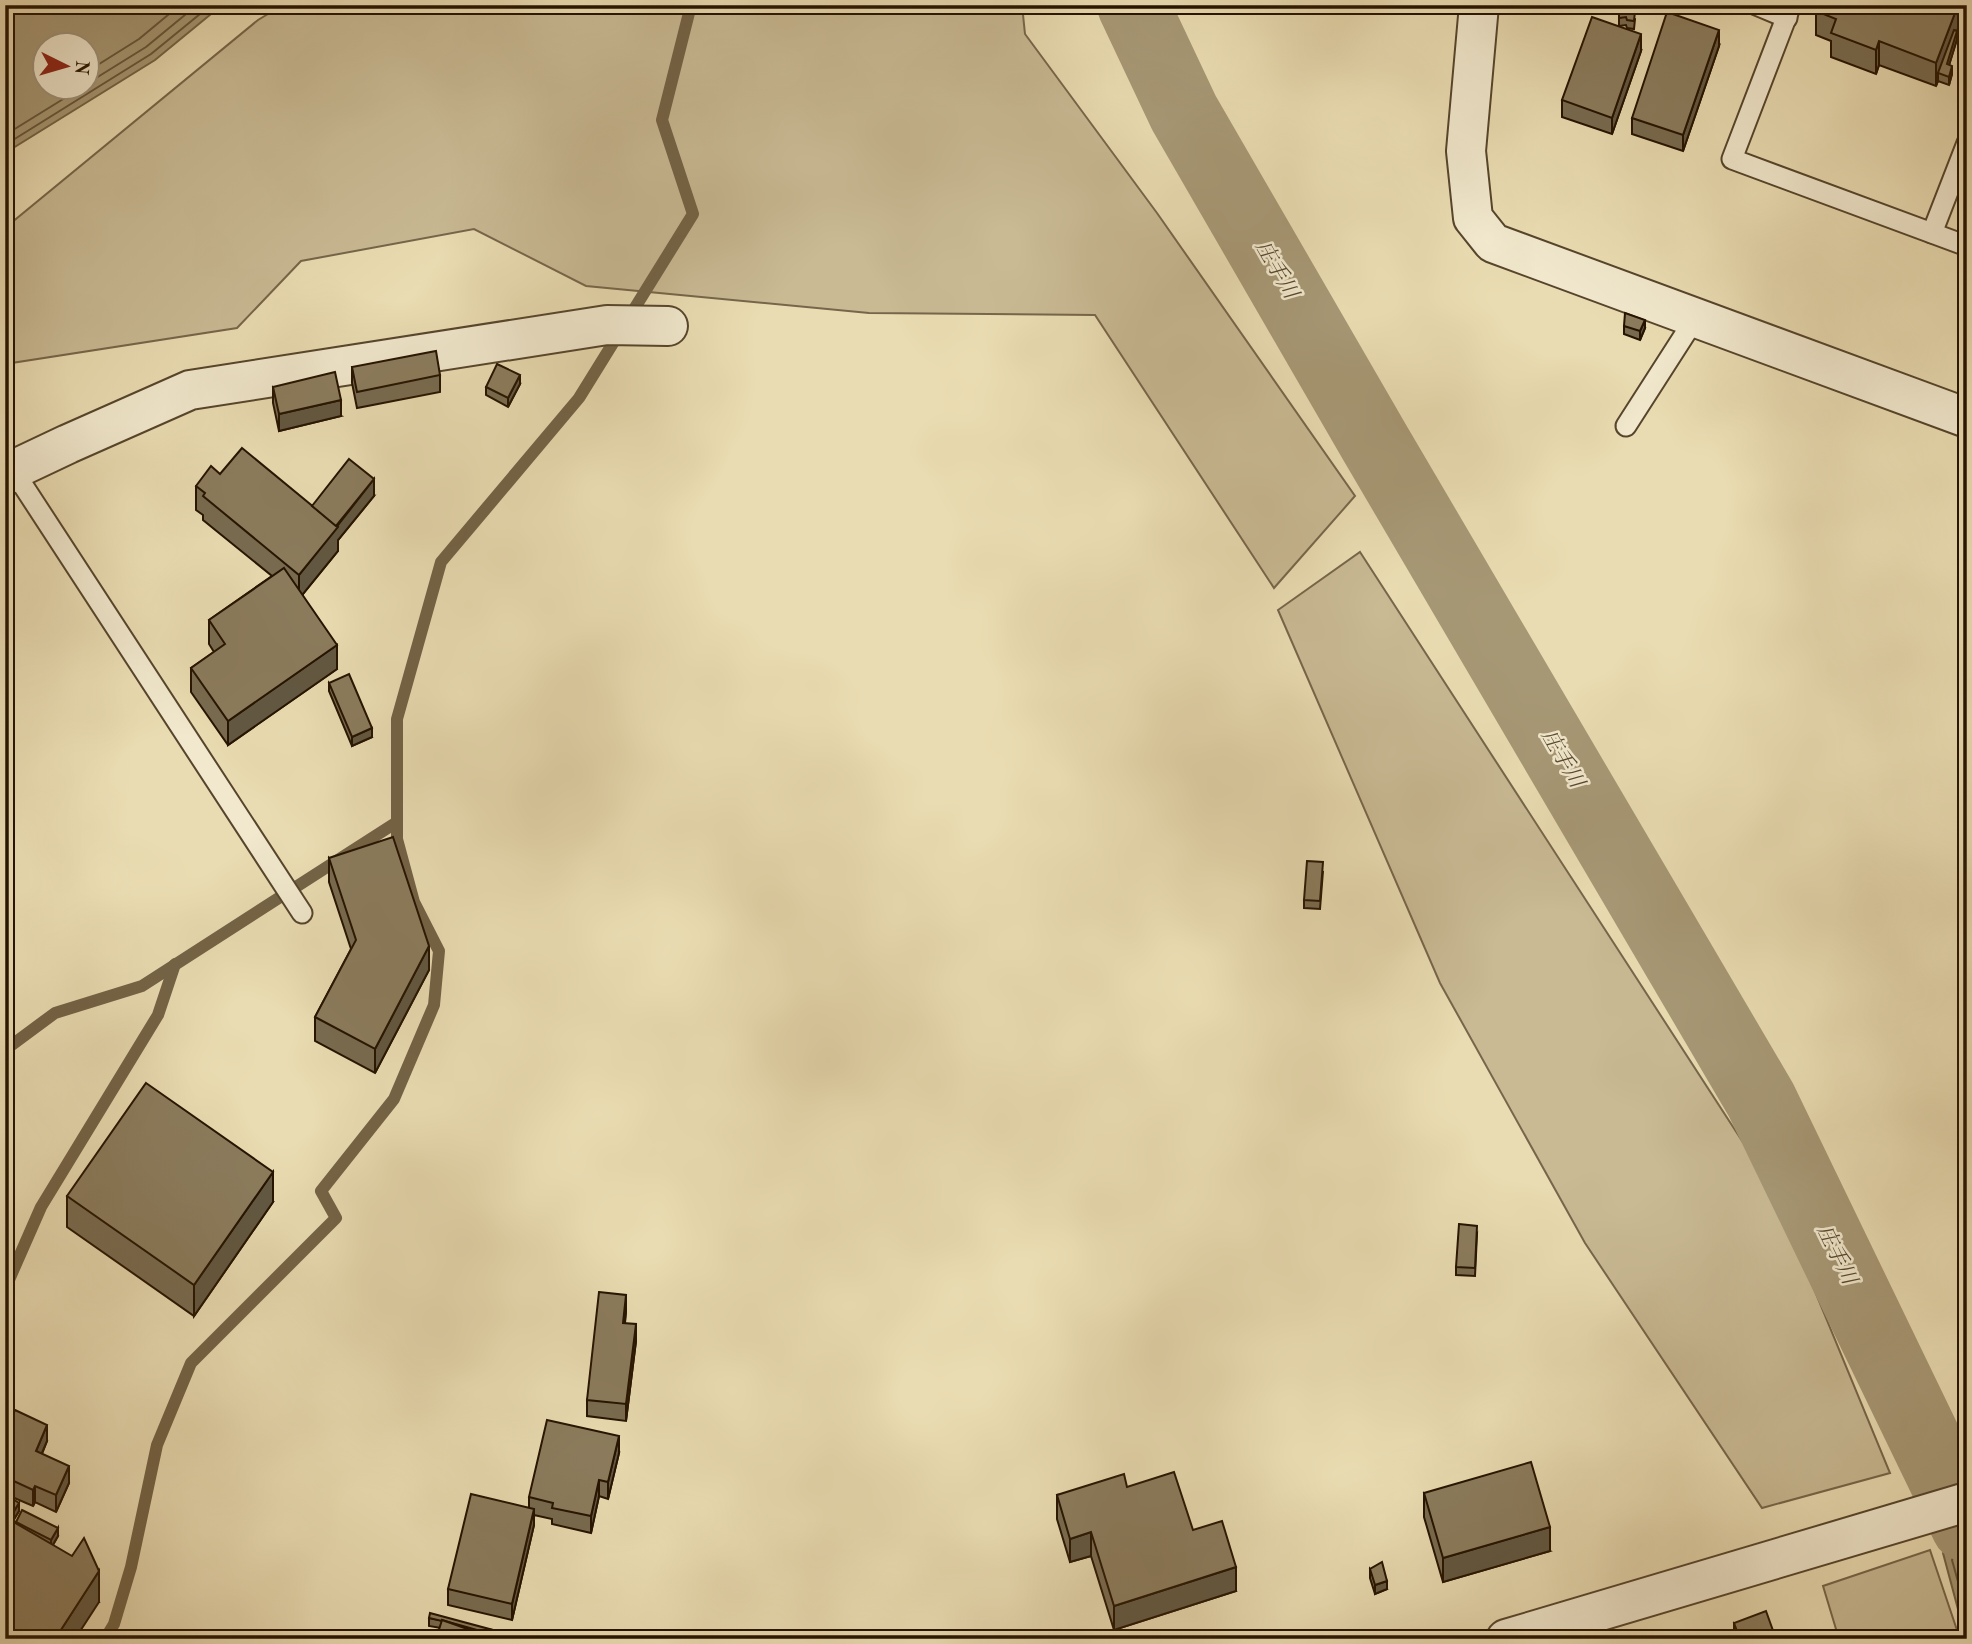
<svg xmlns="http://www.w3.org/2000/svg" width="1972" height="1644" viewBox="0 0 1972 1644" font-family="'Old Standard TT','Noto Serif JP',serif">
<rect width="100%" height="100%" fill="#eadcb2"/>
<filter id="stains"><feTurbulence type="fractalNoise" baseFrequency=".00286" numOctaves="4"/><feColorMatrix values="0 0 0 0 .2 0 0 0 0 .09 0 0 0 0 .02 0 0 0 .5 -.17"/></filter>
<radialGradient id="worn" r=".72"><stop offset=".6" stop-color="#630" stop-opacity="0"/><stop offset="1" stop-color="#630" stop-opacity=".3"/></radialGradient>
<g fill="#c9ba94" stroke="#77664a" stroke-width="2">
<path d="M283 5H1022L1025 34 1157 213 1355 496 1274 588 1095 315 869 313 586 286 474 229 301 261 237 328 5 364V228L258 20Z"/>
<path d="M1360 552 1772 1187 1890 1473 1762 1508 1585 1243 1440 983 1278 610Z"/>
<path d="M1930 1550 1960 1639H1839L1823 1586Z"/>
</g>
<g fill="#a79875" stroke="#736346" stroke-width="2" fill-rule="evenodd">
<path d="M5 5H222L155 60 5 153ZM46 46H88V88H46Z"/>
<path d="M1967 1544V1639H1966L1943 1553Z"/>
</g>
<g fill="none" stroke-linecap="round" stroke-linejoin="round">
<g stroke="#66563a" stroke-width="2">
<path d="M88 71 139 39 180 5"/>
<path d="M88 83 146 47 197 5"/>
<path d="M5 135 81 88"/>
<path d="M5 145 151 54 211 5"/>
<path d="M1967 1552 1954 1556 1952 1560 1967 1614"/>
</g>
<g stroke="#736346" stroke-width="12">
<path d="M5 1050 55 1013 142 986 397 822"/>
<path d="M5 1289 41 1207 158 1015 175 964"/>
<path d="M105 1639 114 1624 131 1567 157 1445 191 1363 336 1218 321 1191 394 1099 434 1005 439 951 414 902 397 839V719L441 562 579 398 693 214 662 120 691 5"/>
</g>
<path stroke="#a79875" stroke-width="72" d="M1133 5 1184 113 1375 443 1761 1100 1967 1526"/>
<g stroke="#56452c" stroke-width="23">
<g id="service">
<path d="M1756 5 1787 18"/>
<path d="M1791 5 1732 159 1967 246"/>
<path d="M1932 233 1967 143"/>
<path d="M1626 426 1696 317"/>
<path d="M13 470 302 913"/>
</g>
</g>
<g stroke="#56452c" stroke-width="42">
<g id="minor">
<path d="M1479 5 1466 151 1473 218 1493 243 1967 418"/>
<path d="M5 476 13 470 68 444 190 390 607 325 668 326"/>
</g>
</g>
<g stroke="#56452c" stroke-width="42">
<path id="tertiary" d="M1506 1639 1967 1502"/>
</g>
<use href="#service" stroke="#f1e8cd" stroke-width="19"/>
<use href="#minor" stroke="#f1e8cd" stroke-width="38"/>
<use href="#tertiary" stroke="#f1e8cd" stroke-width="38"/>
</g>
<g fill="#786b50" stroke="#251300" stroke-width="2">
<path d="M1967 5 1957 31V39L1949 65 1952 74 1949 85 1938 81 1936 86 1879 65 1876 74 1831 57V41L1816 35V11Z"/>
<path d="M1619 9 1635 19 1634 29 1627 28 1626 25 1619 26Z"/>
<path d="M1719 46 1683 151 1632 134V118Z"/>
<path d="M1641 51 1612 134 1562 117V100Z"/>
<path d="M1624 326 1645 328 1640 340 1624 334Z"/>
<path d="M352 367 440 375V392L357 408 352 383Z"/>
<path d="M520 384 508 407 486 395V387Z"/>
<path d="M273 387 341 416 279 431 273 403Z"/>
<path d="M220 474 312 506 374 496 338 540V551L302 595 337 669 228 745 191 692V668L214 652 209 644V620L272 576 203 520V515L196 510V486Z"/>
<path d="M329 683 372 737 352 746 329 691Z"/>
<path d="M329 858 429 970 375 1073 315 1041V1017L351 949 329 882Z"/>
<path d="M1323 871 1320 909 1304 908V900Z"/>
<path d="M67 1196 273 1202 194 1316 67 1227Z"/>
<path d="M1477 1234 1475 1276 1456 1275V1267Z"/>
<path d="M626 1311 625 1323 636 1341 626 1421 587 1416V1400Z"/>
<path d="M5 1432 47 1441 42 1454 69 1483 56 1512 35 1502 33 1506 5 1494Z"/>
<path d="M619 1453 608 1499 599 1496 591 1533 552 1524V1519L534 1515V1525L512 1620 448 1605V1589L529 1507V1497Z"/>
<path d="M1127 1487 1193 1530 1236 1591 1114 1630 1091 1556 1070 1562 1057 1519V1495Z"/>
<path d="M1424 1493 1550 1551 1443 1582 1424 1517Z"/>
<path d="M5 1494 19 1511 13 1521 58 1536 53 1545 99 1602 5 1639Z"/>
<path d="M1370 1569 1387 1589 1375 1594 1370 1578Z"/>
<path d="M429 1618 493 1630V1637L429 1626Z"/>
<path d="M1734 1623 1776 1639H1734Z"/>
</g>
<g fill="#615741" stroke="#251300" stroke-width="2">
<path d="M1958 5H1967L1957 31V39L1947 72 1938 73V81L1936 86V63Z"/>
<path d="M1719 30V46L1683 151V135Z"/>
<path d="M1641 34V51L1612 134V118Z"/>
<path d="M1879 41V65L1876 74V50Z"/>
<path d="M1952 66V74L1949 85V77Z"/>
<path d="M1645 320V328L1640 340V331Z"/>
<path d="M520 375V384L508 407V398Z"/>
<path d="M341 400V416L279 431V414Z"/>
<path d="M374 479V496L338 540V551L299 599V575Z"/>
<path d="M337 645V669L228 745V721Z"/>
<path d="M372 728V737L352 746V737Z"/>
<path d="M429 946V970L375 1073V1049Z"/>
<path d="M273 1172V1202L194 1316V1285Z"/>
<path d="M626 1295V1311L623 1340V1323Z"/>
<path d="M636 1324V1341L626 1421V1404Z"/>
<path d="M47 1425V1441L36 1467V1451Z"/>
<path d="M619 1436V1453L608 1499V1482Z"/>
<path d="M69 1466V1483L56 1512V1495Z"/>
<path d="M599 1480V1496L591 1533V1516Z"/>
<path d="M35 1486V1502L33 1506V1490Z"/>
<path d="M19 1503V1511L7 1531V1523Z"/>
<path d="M534 1509V1525L512 1620V1604Z"/>
<path d="M1550 1527V1551L1443 1582V1558Z"/>
<path d="M58 1528V1536L51 1548V1540Z"/>
<path d="M1091 1532V1556L1070 1562V1539Z"/>
<path d="M1236 1567V1591L1114 1630V1606Z"/>
<path d="M99 1571V1602L75 1639H55Z"/>
<path d="M1387 1581V1589L1375 1594V1585Z"/>
</g>
<g fill="#8b7c5d" stroke="#251300" stroke-width="2">
<path d="M1819 5H1958L1936 63 1879 41 1876 50 1831 33 1836 19 1816 11Z"/>
<path d="M1619 9 1635 11 1634 21 1627 20 1626 17 1619 18Z"/>
<path d="M1667 12 1719 30 1683 135 1632 118Z"/>
<path d="M1592 17 1641 34 1612 118 1562 100Z"/>
<path d="M1954 30 1957 31 1947 64 1952 66 1949 77 1938 73Z"/>
<path d="M1625 313 1645 320 1640 331 1624 326Z"/>
<path d="M436 351 440 375 357 392 352 367Z"/>
<path d="M497 364 520 375 508 398 486 387Z"/>
<path d="M335 372 341 400 279 414 273 387Z"/>
<path d="M242 448 338 527 299 575 203 496 205 493 196 486 211 466 220 474Z"/>
<path d="M349 459 374 479 336 526 312 506Z"/>
<path d="M284 568 337 645 228 721 191 668 225 644 209 620Z"/>
<path d="M349 674 372 728 352 737 329 683Z"/>
<path d="M393 837 429 946 375 1049 315 1017 356 940 329 858Z"/>
<path d="M1307 861 1323 862 1320 901 1304 900Z"/>
<path d="M146 1083 273 1172 194 1285 67 1196Z"/>
<path d="M1459 1224 1477 1226 1475 1268 1456 1267Z"/>
<path d="M599 1292 626 1295 623 1323 636 1324 626 1404 587 1400Z"/>
<path d="M15 1410 47 1425 36 1451 69 1466 56 1495 35 1486 33 1490 5 1477V1432Z"/>
<path d="M547 1420 619 1436 608 1482 599 1480 591 1516 552 1508 553 1503 529 1497Z"/>
<path d="M1531 1462 1550 1527 1443 1558 1424 1493Z"/>
<path d="M1174 1472 1193 1530 1222 1521 1236 1567 1114 1606 1091 1532 1070 1539 1057 1495 1124 1474 1127 1487Z"/>
<path d="M5 1494 19 1503 9 1519 5 1517Z"/>
<path d="M471 1494 534 1509 512 1604 448 1589Z"/>
<path d="M22 1510 58 1528 51 1540 16 1522Z"/>
<path d="M5 1517 72 1556 84 1538 99 1571 55 1639H5Z"/>
<path d="M1382 1562 1387 1581 1375 1585 1370 1569Z"/>
<path d="M1766 1611 1776 1639H1740L1734 1623Z"/>
<path d="M430 1613 493 1630 491 1634 442 1620V1621L429 1618Z"/>
<path d="M442 1620 496 1639H436Z"/>
<path d="M500 1631 516 1633V1639H499Z"/>
<path d="M1712 1632 1714 1639H1692Z"/>
</g>
<g text-anchor="middle" dominant-baseline="central" stroke-width="5" stroke-linejoin="round" paint-order="stroke">
<g font-size="21" font-style="italic" fill="#59482f" stroke="#f1e8cd">
<text transform="translate(1276 270) rotate(60)">庄手川</text>
<text transform="translate(1562 759) rotate(60)">庄手川</text>
<text transform="translate(1836 1255) rotate(64)">庄手川</text>
</g>
</g>
<rect width="1972" height="1644" fill="none" stroke="#eadcb2" stroke-width="28"/>
<rect x="7" y="7" width="1958" height="1630" fill="none" stroke="#251300" stroke-width="3.5"/>
<rect x="14" y="14" width="1944" height="1616" fill="none" stroke="#251300" stroke-width="2"/>
<g transform="translate(66 66) rotate(95)"><circle r="33" fill="#f1e8cd" stroke="#9f937b" stroke-width="2"/>
<path d="M0-5L12 26L0 18L-12 26Z" fill="#8f2418"/>
<text y="-10" font-size="19" font-weight="bold" text-anchor="middle" fill="#251300">N</text>
</g>
<rect width="100%" height="100%" filter="url(#stains)"/>
<rect width="100%" height="100%" fill="url(#worn)"/>
</svg>
